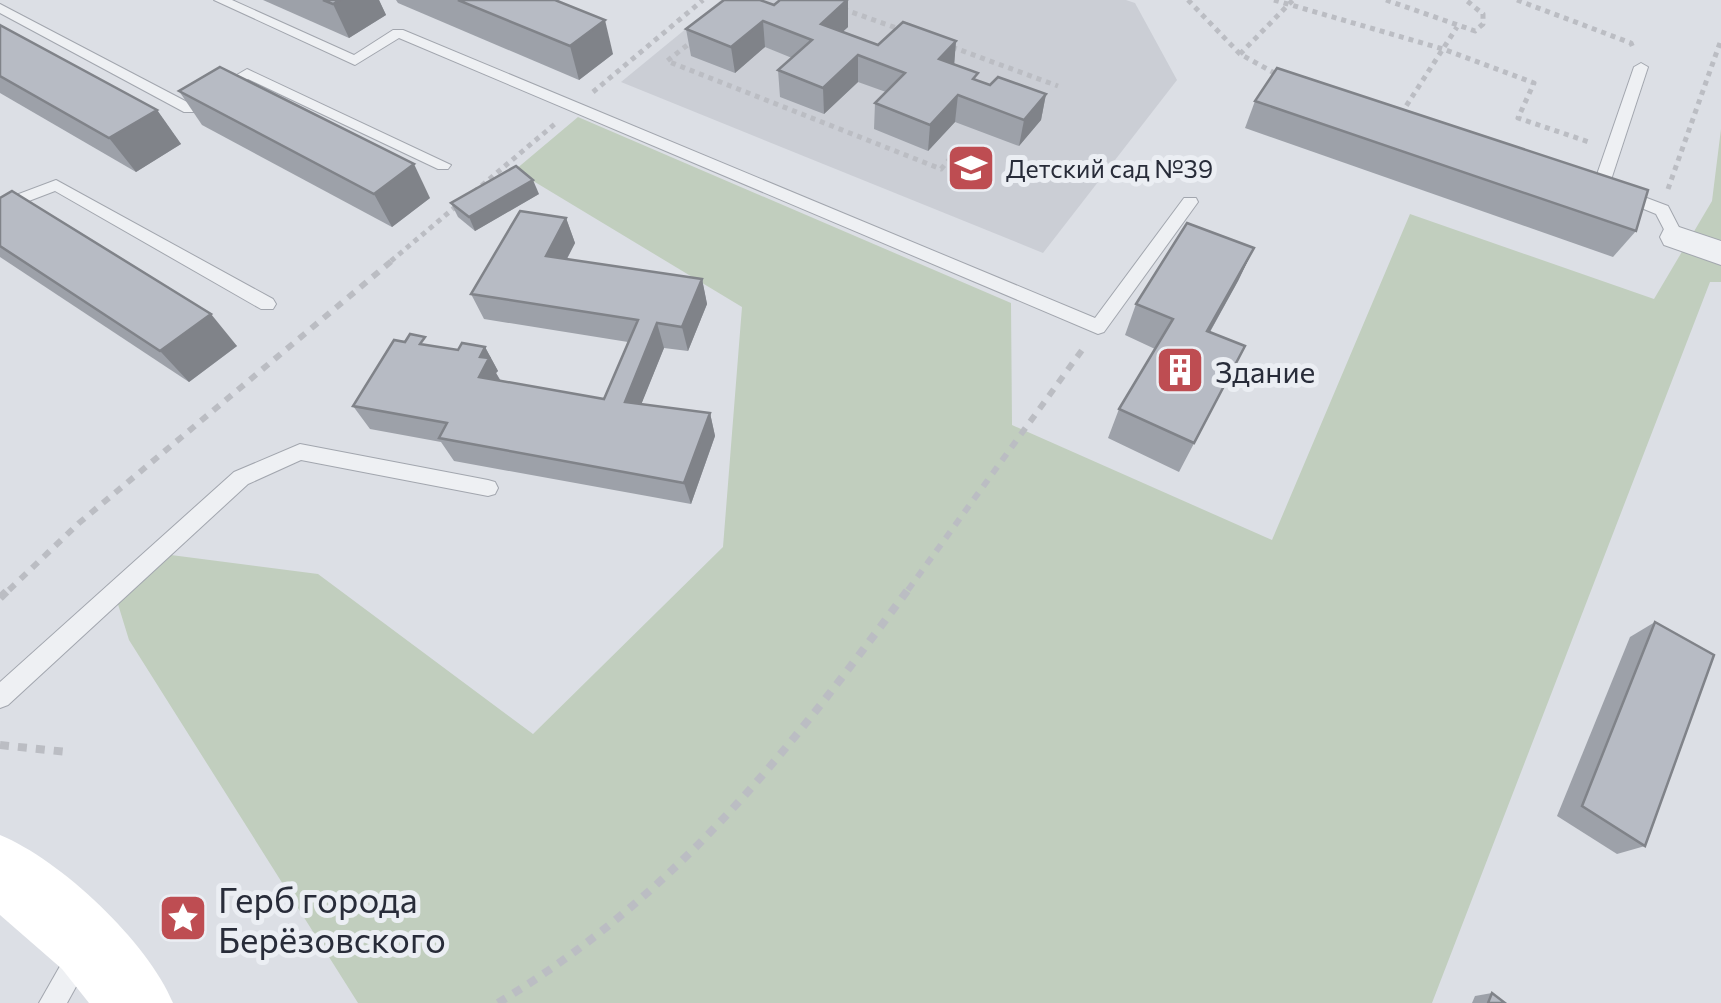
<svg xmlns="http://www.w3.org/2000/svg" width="1721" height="1003" viewBox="0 0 1721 1003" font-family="Commissioner,sans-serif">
<rect width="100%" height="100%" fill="#dcdfe5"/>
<path fill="#cbced5" d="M721 0H1126L1135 3 1177 80 1043 253 621 82Z"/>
<path fill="#c1cebe" d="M578 117 1011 303 1012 425 1272 540 1410 214 1654 299 1712 201 1721 129V282H1710L1432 1003H358L129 640 117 601 171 555 318 574 533 734 723 547 742 307 515 170Z"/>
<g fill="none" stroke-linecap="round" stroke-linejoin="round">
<g stroke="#a2a6ae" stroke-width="2">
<g id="lane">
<path d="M214 0H232L354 55 393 30H403L1095 318 1184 198H1196L1198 202 1104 332 1098 334 399 38 355 65Z"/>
<path d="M0 4 189 103 247 69 451 165 448 169H438L248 79 194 112H184L0 13Z"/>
<path d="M1641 63 1648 67 1609 186 1601 191 1595 190 1593 186 1634 67Z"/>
<path d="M56 180 273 299 276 304 273 309H261L55 191 0 212V201Z"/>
<path d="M1623 189 1668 206 1684 237 1682 241H1670L1656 214 1617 198V190Z"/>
<path d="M300 444 488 480 495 482 498 488 495 494 488 496 301 460 248 484 8 705 0 708V682L234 472Z"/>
<path d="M81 941 90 945 94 954 67 1003H39L72 945Z"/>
</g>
</g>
<g stroke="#a2a6ae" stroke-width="2">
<path id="street" d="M1676 226 1721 241V265L1664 245 1660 237 1664 229Z"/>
</g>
<g stroke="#bbbdc3" stroke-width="5" stroke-dasharray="5 5" stroke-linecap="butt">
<path d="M1188 0 1240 54 1278 75"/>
<path d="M1274 0 1443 49 1534 83 1518 118 1589 142"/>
<path d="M1386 0 1475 31 1483 24V14L1466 0"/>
<path d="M1517 0 1631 43 1634 50"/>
<path d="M843 9 902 30"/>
<path d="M695 39 667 61 941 169 961 146"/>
<path d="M952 47 1058 86"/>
<path d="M1240 54 1293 0"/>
<path d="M593 92 703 0"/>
<path d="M1401 114 1457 27"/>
<path d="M1668 189 1721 40"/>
<path d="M474 192 556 123"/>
<path d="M391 261 460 203"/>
</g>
<g stroke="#bbbdc3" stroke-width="6" stroke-dasharray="8 8" stroke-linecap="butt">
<path d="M9 590 79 523 394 259"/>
<path d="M908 590 1085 346"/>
</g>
<g stroke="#bbbdc3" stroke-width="8" stroke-dasharray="9 9" stroke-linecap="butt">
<path d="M0 598 11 587"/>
<path d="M0 745 67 752"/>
<path d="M498 1003C678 894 787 753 910 587"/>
</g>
<use href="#lane" fill="#eef0f3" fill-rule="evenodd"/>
<use href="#street" fill="#eef0f3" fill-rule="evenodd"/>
<path fill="#fff" fill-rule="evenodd" d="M0 835C61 860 148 942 173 1003H89L62 969 0 915Z"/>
</g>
<g fill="#9da1a9">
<path d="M263 0H379L386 15 349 38Z"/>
<path d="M396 0H555L613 54 579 80 398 3Z"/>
<path d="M774 5 848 27 842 32 878 45 956 41 954 64 977 80 990 85 1046 94 1041 120 1019 146 955 122 928 151 874 129 875 103 886 92 858 82 824 114 780 97 778 70 792 58 765 47 735 73 691 56 686 29Z"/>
<path d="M0 25 157 110 181 144 136 172 0 93Z"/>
<path d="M179 91 430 198 392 227 202 125Z"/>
<path d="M1255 101 1636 231 1613 257 1245 128Z"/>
<path d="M539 194 475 231 458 217 451 203Z"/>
<path d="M0 198 237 346 189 382 0 257Z"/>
<path d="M566 218 575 243 567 259 702 279 707 304 688 351 664 348 641 404 710 413 715 436 691 504 454 461 441 442 370 429 353 406 405 342 458 350 485 347 498 371 496 373 501 381 604 399 628 342 484 319 471 294Z"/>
<path d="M1254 248 1238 281 1210 332 1245 346 1179 472 1108 438 1119 409 1155 349 1125 335 1136 304Z"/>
<path d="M1655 622 1645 846 1617 854 1557 816 1630 637Z"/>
<path d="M1492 993 1505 1003H1472L1475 996Z"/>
</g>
<g fill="#808389">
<path d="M340 0H379L386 15 349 38 333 4Z"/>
<path d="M848 0V27L822 51 821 24Z"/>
<path d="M605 20 613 54 579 80 570 46Z"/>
<path d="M763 21 765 47 735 73 731 47Z"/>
<path d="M956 41 954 67 939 59Z"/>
<path d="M858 55V82L824 114 823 88Z"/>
<path d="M1046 94 1041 120 1019 146 1024 120Z"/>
<path d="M958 95 955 122 928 151 930 125Z"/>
<path d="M157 110 181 144 136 172 109 138Z"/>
<path d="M414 164 430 198 392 227 374 194Z"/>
<path d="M533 180 539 194 475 231 469 217Z"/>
<path d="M566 218 575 243 555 281 546 256Z"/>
<path d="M1254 248 1238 281 1193 362 1207 331Z"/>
<path d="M702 279 707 304 688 351 682 327Z"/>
<path d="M211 314 237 346 189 382 160 351Z"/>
<path d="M657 323 664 348 633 425 625 402Z"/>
<path d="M485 347 498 371 496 373 501 382 479 377 480 357Z"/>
<path d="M710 413 715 436 691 504 684 483Z"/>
</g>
<g fill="#b7bbc4" stroke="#808389" stroke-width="2.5">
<path d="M323 0H340L333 4Z"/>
<path d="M458 0H555L605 20 570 46Z"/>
<path d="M724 0H760L774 5 780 0H847L821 24 878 45 903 22 956 41 939 59 978 73 973 79 990 85 998 77 1046 94 1024 120 958 95 930 125 875 103 905 73 858 55 823 88 778 70 812 40 763 21 731 47 686 29Z"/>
<path d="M0 25 157 110 109 138 0 76Z"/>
<path d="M220 67 414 164 374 194 179 91Z"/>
<path d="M1277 68 1648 190 1636 231 1255 101Z"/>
<path d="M516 166 533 180 469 217 451 203Z"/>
<path d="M12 191 211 314 160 351 0 246V198Z"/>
<path d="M520 211 566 218 546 256 702 279 682 327 657 323 625 402 710 413 684 483 439 438 447 423 353 406 394 340 405 342 410 334 425 337 420 344 458 350 462 343 485 347 480 357 489 358 479 377 604 399 638 320 471 294Z"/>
<path d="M1187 223 1254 248 1207 331 1245 346 1194 443 1119 409 1173 319 1136 304Z"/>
<path d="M1655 622 1714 655 1645 846 1582 806Z"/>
<path d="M1492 993 1505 1003H1488Z"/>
</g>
<defs>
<g id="school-square" transform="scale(2.5)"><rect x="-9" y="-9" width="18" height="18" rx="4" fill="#be4d52" stroke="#ebeef3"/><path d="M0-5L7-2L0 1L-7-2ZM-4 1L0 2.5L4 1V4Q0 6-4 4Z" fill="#fff"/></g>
<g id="building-square" transform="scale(2.5)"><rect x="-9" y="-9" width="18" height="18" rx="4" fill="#be4d52" stroke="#ebeef3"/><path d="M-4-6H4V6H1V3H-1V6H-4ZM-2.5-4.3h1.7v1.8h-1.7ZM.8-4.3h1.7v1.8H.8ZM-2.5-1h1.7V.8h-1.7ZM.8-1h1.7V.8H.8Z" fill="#fff"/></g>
<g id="sight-square" transform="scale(2.5)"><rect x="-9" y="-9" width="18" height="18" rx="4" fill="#be4d52" stroke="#ebeef3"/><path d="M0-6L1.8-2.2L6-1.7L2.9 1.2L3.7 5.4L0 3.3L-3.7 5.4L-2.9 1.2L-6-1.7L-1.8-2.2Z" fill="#fff"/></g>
</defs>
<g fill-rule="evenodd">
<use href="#school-square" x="971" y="168"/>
<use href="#building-square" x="1180" y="370"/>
<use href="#sight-square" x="183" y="918"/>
</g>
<g text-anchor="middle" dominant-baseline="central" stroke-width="10" stroke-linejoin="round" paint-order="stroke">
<g font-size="25" fill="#282c39" stroke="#ebeef3" text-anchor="start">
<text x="1006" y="168">Детский сад №39</text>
</g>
<g font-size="30" fill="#282c39" stroke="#ebeef3" text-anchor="start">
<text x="1215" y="370">Здание</text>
</g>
<g font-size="35" fill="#282c39" stroke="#ebeef3" text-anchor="start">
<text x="218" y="898">Герб города<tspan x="218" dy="40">Берёзовского</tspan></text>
</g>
</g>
</svg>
